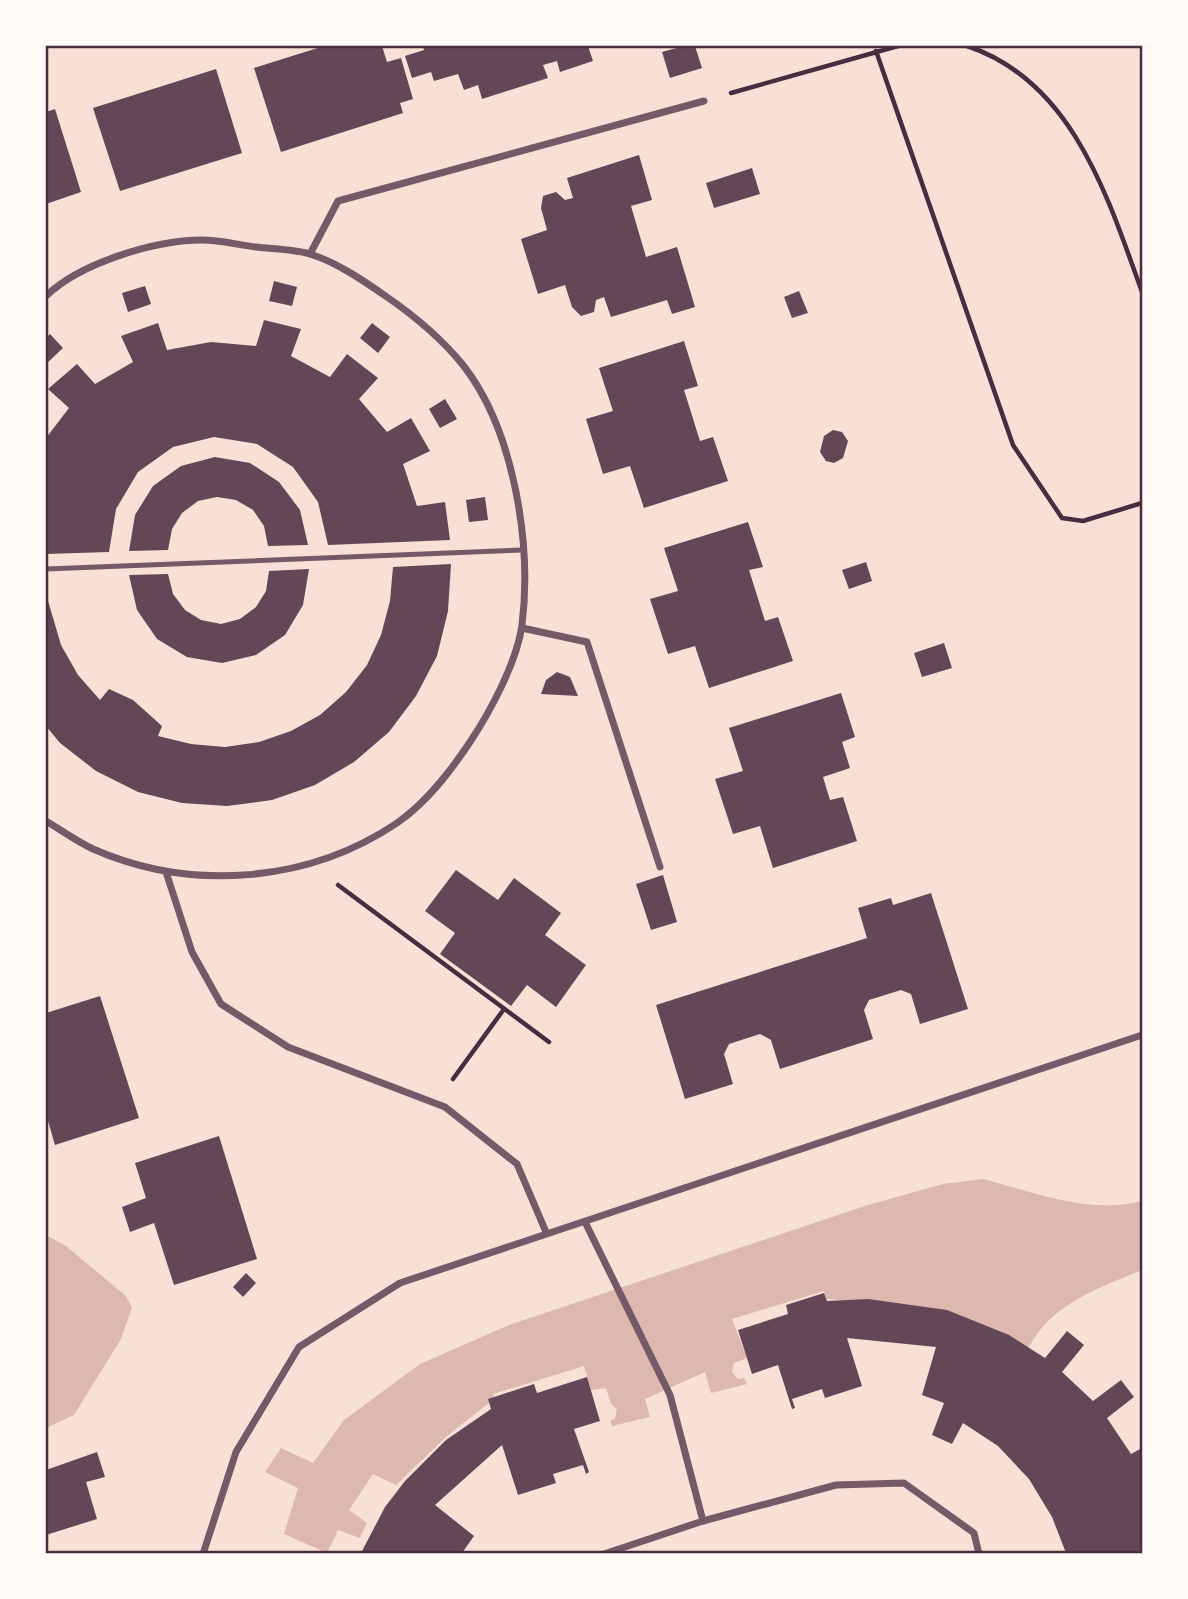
<svg xmlns="http://www.w3.org/2000/svg" width="1188" height="1599" viewBox="0 0 1188 1599" font-family="'PT Sans Narrow',sans-serif">
<rect width="100%" height="100%" fill="#f7e1d7"/>
<g fill="#dcb8b0">
<path d="M983 1179C1033 1192 1091 1215 1142 1201V1270C1099 1288 1050 1304 1028 1349L869 1302 826 1299 824 1291 732 1319 747 1358 734 1363 732 1372 738 1379 744 1378 747 1384 711 1393 705 1372 645 1399 650 1417 612 1426 610 1421 615 1418 617 1409 611 1404 606 1388 591 1390 584 1366 493 1394 494 1399 447 1436 396 1485 373 1474 349 1510 367 1523 360 1538 338 1530 327 1553 284 1534 298 1488 265 1472 281 1448 313 1463 344 1420 420 1364 509 1325 868 1205 943 1184Z"/>
<path d="M46 1235 66 1246 126 1296 132 1308 121 1339 74 1415 46 1428Z"/>
</g>
<g fill="#644757">
<path d="M324 46H382L387 62 401 58 413 99 400 103 403 113 281 152 254 68Z"/>
<path d="M423 46H588L593 61 560 72 557 61 543 65 548 78 482 99 478 85 464 90 458 74 434 81 431 72 412 78 405 56 424 50Z"/>
<path d="M684 46H695L702 68 670 78 662 52Z"/>
<path d="M216 69 242 153 120 191 93 108Z"/>
<path d="M55 109 81 192 46 204V112Z"/>
<path d="M639 155 652 200 631 206 646 257 677 247 695 307 672 314 667 300 611 317 604 297 596 300 594 312 581 316 572 307 565 285 538 294 521 239 547 230 541 208 543 196 556 192 565 200 573 198 567 178Z"/>
<path d="M752 168 760 194 714 208 706 183Z"/>
<path d="M274 281 297 287 292 306 269 301Z"/>
<path d="M145 286 151 304 128 312 122 293Z"/>
<path d="M799 291 808 313 792 318 784 297Z"/>
<path d="M264 320 301 329 291 356 330 377 347 354 378 378 359 399 387 432 411 418 430 451 403 464 417 506 445 502 450 540 328 545 318 502 293 467 257 444 214 437 173 447 138 472 116 509 109 552 46 554V438L69 408 48 389 77 364 95 384 133 362 121 336 158 323 167 350 211 342 256 346Z"/>
<path d="M372 323 390 337 378 353 360 338Z"/>
<path d="M50 334 63 348 46 364V338Z"/>
<path d="M684 341 698 386 684 390 700 441 713 437 728 481 644 508 630 466 603 474 586 419 613 411 599 368Z"/>
<path d="M445 399 457 419 440 428 429 409Z"/>
<path d="M833 430 842 432 848 441 843 458 834 463 826 461 820 452 824 436Z"/>
<path d="M215 457 250 463 279 482 300 510 308 545 268 546 264 526 253 510 236 500 217 497 198 501 182 513 172 529 168 550 129 551 135 515 153 486 181 466Z"/>
<path d="M485 497 488 520 469 522 466 500Z"/>
<path d="M748 522 763 567 749 570 765 621 778 617 793 661 709 688 695 646 668 654 650 599 678 591 664 548Z"/>
<path d="M866 562 872 581 849 589 842 570Z"/>
<path d="M451 564 448 611 437 656 416 696 389 732 354 762 315 785 272 800 227 806 182 803 138 792 96 771 60 743 46 726V594L61 645 78 675 100 700 109 689 133 700 162 726 158 736 191 744 225 747 259 742 291 731 320 715 346 692 367 665 381 635 390 601 393 567Z"/>
<path d="M309 569 303 605 285 635 256 655 222 663 187 657 157 639 137 610 129 575 168 574 173 594 185 610 201 620 221 624 240 619 256 607 266 591 269 571Z"/>
<path d="M944 643 952 668 922 677 914 653Z"/>
<path d="M557 672 570 677 578 696 541 694 546 680Z"/>
<path d="M841 693 855 737 842 742 850 768 823 777 830 800 843 797 857 841 773 868 760 826 733 834 715 779 743 771 729 728Z"/>
<path d="M456 870 498 900 514 878 561 913 545 935 586 965 556 1007 527 985 511 1006 440 954 455 933 425 911Z"/>
<path d="M663 875 677 922 651 930 636 884Z"/>
<path d="M931 893 968 1009 920 1024 911 994 901 990 869 1000 864 1010 873 1039 780 1069 771 1040 760 1034 729 1044 724 1054 733 1084 685 1099 656 1005 867 938 858 908 891 898 893 905Z"/>
<path d="M100 996 139 1118 55 1145 46 1114V1013Z"/>
<path d="M219 1136 257 1259 174 1285 154 1223 130 1232 122 1207 146 1198 135 1163Z"/>
<path d="M246 1273 256 1283 243 1297 233 1287Z"/>
<path d="M824 1293 827 1301 868 1299 947 1310 1009 1335 1045 1358 1067 1331 1084 1345 1062 1372 1093 1401 1121 1380 1134 1397 1107 1418 1131 1454 1142 1448V1553H1066L1052 1517 1029 1479 998 1446 963 1423 952 1444 932 1435 944 1403 922 1395 936 1347 847 1338 862 1386 825 1398 822 1389 792 1399 795 1408 792 1409 778 1365 752 1374 738 1330 788 1314 786 1305Z"/>
<path d="M587 1377 600 1421 574 1429 589 1472 586 1474 583 1465 553 1474 556 1483 518 1495 502 1445 435 1505 474 1536 462 1553H361L385 1507 405 1481 446 1440 491 1409 488 1399 534 1384 537 1393Z"/>
<path d="M97 1452 105 1477 86 1482 97 1519 46 1535V1470Z"/>
</g>
<g fill="none" stroke-linecap="round" stroke-linejoin="round">
<g stroke="#4a2c40" stroke-width="4.5">
<path d="M967 46C1073 81 1108 198 1142 292"/>
<path d="M876 51 1013 445 1062 518 1083 521 1142 503"/>
<path d="M731 93 898 46"/>
<path d="M338 885 549 1042"/>
<path d="M453 1079 504 1009"/>
</g>
<path stroke="#755966" stroke-width="5" d="M46 569 523 550"/>
<g stroke="#755966" stroke-width="7">
<path d="M310 254 338 201 704 101"/>
<path d="M46 296C80 263 155 240 202 240 220 240 239 245 256 247 274 249 294 249 310 254 338 263 364 281 387 297 416 317 441 338 463 365 514 430 532 544 522 625 517 662 490 712 470 742 450 772 427 802 397 823 308 883 191 892 93 849 76 841 61 830 46 821"/>
<path d="M522 628 587 642 660 867"/>
<path d="M166 872 192 952 221 1004 288 1047 445 1107 517 1164 546 1232"/>
<path d="M585 1222 670 1395 703 1521"/>
<path d="M203 1554 236 1452 299 1347 400 1283 1142 1035"/>
<path d="M604 1554 703 1521 836 1485 904 1483 974 1533 979 1554"/>
</g>
</g>
<rect width="1188" height="1599" fill="none" stroke="#fffaf5" stroke-width="94"/>
<rect x="47" y="47" width="1094" height="1505" fill="none" stroke="#4a2c40" stroke-width="2.5"/>
</svg>
